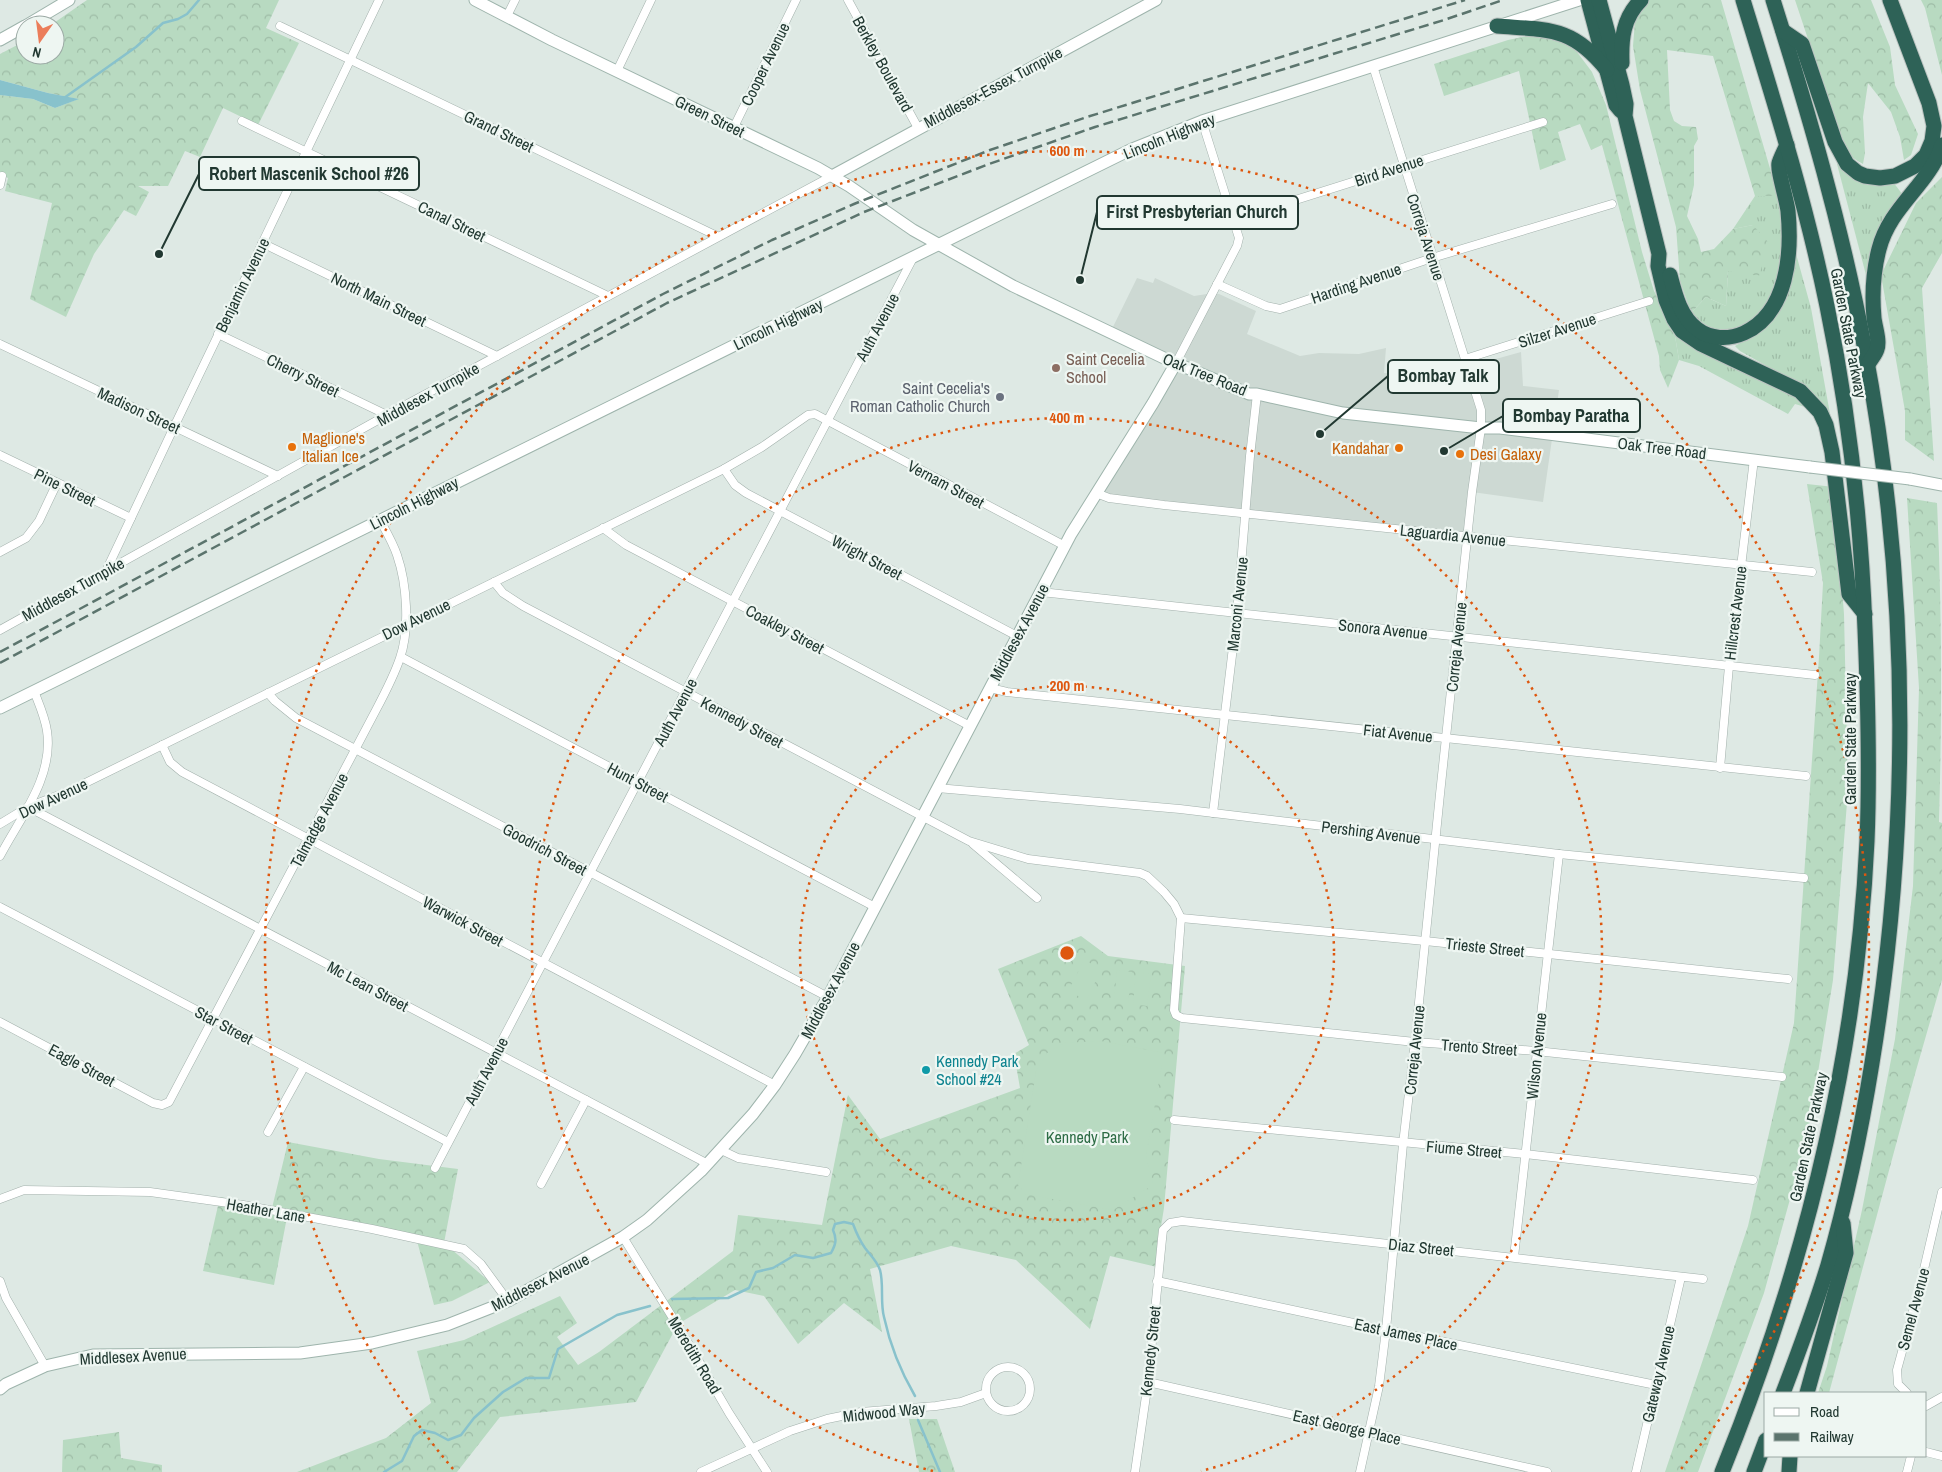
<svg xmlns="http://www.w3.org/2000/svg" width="1942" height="1472" viewBox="0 0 1942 1472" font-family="'Archivo Narrow',sans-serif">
<defs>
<pattern id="grass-tufts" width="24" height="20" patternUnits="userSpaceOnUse" patternTransform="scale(1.25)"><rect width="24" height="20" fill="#b8dac1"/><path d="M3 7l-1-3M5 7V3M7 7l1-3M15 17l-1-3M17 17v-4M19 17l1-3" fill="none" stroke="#9ebca6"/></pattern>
<pattern id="forest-crowns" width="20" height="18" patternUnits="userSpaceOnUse" patternTransform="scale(1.25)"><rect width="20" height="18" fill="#b8dac1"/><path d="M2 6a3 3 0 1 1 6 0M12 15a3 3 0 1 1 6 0" fill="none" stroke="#9ebca6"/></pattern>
</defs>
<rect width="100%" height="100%" fill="#dee9e4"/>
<path fill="#cdd9d3" d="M1137 278 1153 283 1155 278 1194 296 1207 294H1219L1256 311 1247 334 1300 356 1319 353 1359 354 1386 348 1384 373 1431 377 1521 352 1523 386 1559 390 1543 502 1472 492 1468 536 1332 522 1096 493 1175 363 1110 333Z"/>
<g fill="url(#grass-tufts)">
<path d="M1840 162 1893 182 1903 195 1869 273 1866 275 1837 164Z"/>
<path d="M1755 196H1778L1779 202C1784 245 1786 314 1735 329 1718 334 1702 325 1691 313L1706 297 1726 306 1728 271 1753 225 1733 229Z"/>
<path d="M1795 250 1811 308 1830 414H1828L1809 390 1740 351 1735 346 1754 335Z"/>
<path d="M1674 330 1789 392 1809 408 1795 404 1788 414 1699 366 1679 360Z"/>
</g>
<g fill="url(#forest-crowns)">
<path d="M87 0H279L266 28 299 43 258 125 223 108 200 157 185 151 168 186H138L149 192 136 216 124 210 94 254 66 317 30 299 52 203 5 191 8 178 0 174V95L33 99 55 108 78 99 48 93 0 80V54L25 41V55H55V25H51Z"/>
<path d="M1646 0H1721L1778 196H1755L1713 56 1667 50 1670 110 1674 121 1682 126 1696 127 1698 139 1694 146V185L1687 216 1698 239 1701 252 1714 249 1733 229 1753 225 1769 243 1759 276 1728 271 1726 306 1706 297 1691 313 1680 281 1676 227 1640 90 1633 46 1635 21Z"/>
<path d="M1795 0H1871L1890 47 1895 85 1918 134 1911 155 1904 160 1900 137 1891 112 1868 83 1863 117 1865 153 1863 164 1848 155 1832 111Z"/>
<path d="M1921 0H1942V75L1925 8Z"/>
<path d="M1541 33 1574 48 1592 72 1606 105 1642 252 1654 291 1674 330 1679 360 1668 388 1660 370 1659 356 1602 145 1591 150 1580 124 1558 132 1566 160 1540 170 1519 71 1444 96 1434 64 1508 40Z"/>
<path d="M1942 177V253L1922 288 1934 461 1905 440V411L1881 275 1916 203Z"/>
<path d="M1807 484 1834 487 1844 614 1848 790 1833 980 1808 1134 1764 1293 1698 1472H1665L1748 1226 1794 1023 1819 657 1823 583Z"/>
<path d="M1907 498 1937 503C1942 609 1942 716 1939 822L1942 823V980L1915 1074 1829 1393H1818L1827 1366 1862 1210 1895 1039 1913 886 1919 688Z"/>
<path d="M1081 936 1108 956 1185 966 1164 1208 1159 1239 1157 1267 1110 1256 1090 1329 1016 1260 951 1246 870 1269 882 1332 844 1303 798 1344 764 1296 735 1290 678 1324 636 1402 500 1417 457 1472H297L386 1438 431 1403 417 1351 464 1340 560 1296 577 1323 557 1337 578 1365 599 1352 733 1251 738 1215 822 1225 848 1095 880 1139 1020 1088 1014 1054 1029 1045 998 969Z"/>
<path d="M288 1142 379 1159 458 1169 444 1243 490 1282 452 1301 434 1305 416 1237 288 1212 274 1285 203 1271 220 1197 272 1208Z"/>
<path d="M909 1419H937L955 1472H919Z"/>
<path d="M119 1432 121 1458 162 1465V1472H62L63 1440Z"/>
</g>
<g fill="#b8dac1">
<path d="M1084 960 1102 969 1086 1000 1068 991Z"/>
<path d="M1117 970 1132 972 1128 1003 1114 1002Z"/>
<path d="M1136 972 1151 974 1147 1006 1133 1004Z"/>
<path d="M1101 1041 1164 1053 1146 1155 1153 1185 1113 1210 1025 1194 1018 1185 1036 1071 1047 1053 1064 1043Z"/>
</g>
<path fill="#88c2cc" d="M0 80 48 93 79 99 55 108 33 99 0 95Z"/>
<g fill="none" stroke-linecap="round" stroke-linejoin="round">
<g stroke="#88c2cc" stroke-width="2.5">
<path d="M64 98 136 47 163 23 178 19 187 14 199 0"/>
<path d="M672 1299 728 1298 749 1288 756 1272 773 1268 795 1255 813 1258 831 1253C836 1244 837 1239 833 1230L835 1224 844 1222 853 1224C856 1232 860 1241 865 1248 871 1256 877 1261 880 1270 884 1284 880 1302 884 1317 890 1345 901 1372 915 1396"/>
<path d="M918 1420 940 1472"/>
<path d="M384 1472 402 1461 414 1436 422 1430 435 1433 448 1440 461 1435 474 1418 503 1392 526 1378H549L558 1349 617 1315 650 1306"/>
</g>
<g stroke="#a2b0ab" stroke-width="9">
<g id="street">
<path d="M848 0 918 128"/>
<path d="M507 16 515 0"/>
<path d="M280 26 717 236"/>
<path d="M617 71 651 0"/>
<path d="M242 121 608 296"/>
<path d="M734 127 796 0"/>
<path d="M0 185 2 176"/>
<path d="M1235 219 1543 122"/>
<path d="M262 243 497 356"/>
<path d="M1217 284 1266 306 1280 309 1432 258 1612 204"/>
<path d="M218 334 387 415"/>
<path d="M0 344 278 476"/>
<path d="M1465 359 1649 301"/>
<path d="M1176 363 1237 246 1239 238 1202 121"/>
<path d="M0 455 131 518"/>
<path d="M724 469 735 485 746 493 1017 636"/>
<path d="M1096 493 1109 498 1164 505 1812 572"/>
<path d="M603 528 626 545 970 726"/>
<path d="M0 552 26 538 39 521 57 483"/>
<path d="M106 571 174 427 379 0"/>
<path d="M494 582 503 593 523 606 969 841 1028 859 1140 873 1147 876 1164 892 1174 904 1181 918 1174 1010 1176 1015 1182 1018 1415 1042 1536 1051 1782 1077"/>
<path d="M1041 592 1815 675"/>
<path d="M0 630 387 415 832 176"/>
<path d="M401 657 875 907"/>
<path d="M990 688 1007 692 1806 776"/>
<path d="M268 693 275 701 296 718 828 997"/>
<path d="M162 745 170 762 182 772 775 1085"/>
<path d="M1720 768 1729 666 1754 459"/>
<path d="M937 788 1180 809 1559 854 1804 878"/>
<path d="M28 807 708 1164"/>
<path d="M1213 813 1237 614 1250 456 1257 394"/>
<path d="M0 824 28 807 67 792 724 469 762 447 808 415 815 414 1065 546"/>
<path d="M973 844 1037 898"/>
<path d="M0 856C20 818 54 777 47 731 45 717 39 704 34 691"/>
<path d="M0 907 448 1142"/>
<path d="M1181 918 1425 941 1788 979"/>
<path d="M0 1022 153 1103 162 1105 169 1102 376 710C385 693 394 676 400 658 410 629 407 584 397 555 393 543 386 531 380 520"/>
<path d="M1174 1120 1525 1154 1753 1180"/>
<path d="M268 1132 304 1067"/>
<path d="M721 1150 738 1158 826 1172"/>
<path d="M435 1168 913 258"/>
<path d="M541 1184 586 1100"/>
<path d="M0 1199 24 1190 150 1192 243 1205 372 1229 464 1249 481 1264 508 1301"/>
<path d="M623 1237 690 1346 729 1413 767 1472"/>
<path d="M1514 1257 1559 854"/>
<path d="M0 1281 6 1298 45 1366"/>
<path d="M1157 1281 1386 1330 1656 1385"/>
<circle cx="1008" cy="1389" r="22"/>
<path d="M1148 1382 1547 1472"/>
<path d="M1907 1393 1898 1384 1897 1370 1921 1282 1942 1192"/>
<path d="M1926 1406 1942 1397"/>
<path d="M1926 1452 1942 1456"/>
<path d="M701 1472 790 1431 827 1419 861 1412 936 1406 961 1402 986 1393"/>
<path d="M1135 1472 1148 1382 1162 1239 1163 1230 1170 1223 1182 1221 1703 1279"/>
<path d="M1360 1472 1379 1386 1386 1330 1403 1144 1415 1042 1440 794 1472 492 1481 428V410L1373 66"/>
<path d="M1636 1472 1681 1277"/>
<path d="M1907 1472 1911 1456"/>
</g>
</g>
<g stroke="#9eb4ac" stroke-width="13">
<g id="secondary">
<path d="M475 0 552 40 818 168 849 186 913 230 1013 286 1166 359 1249 394H1257L1343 413 1481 428H1500L1810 467"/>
<path d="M27 25 69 0"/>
<path d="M0 40 25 26"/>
<path d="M832 176 1156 0"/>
<path d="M1910 479 1942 485"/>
<path d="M0 708 1132 149 1202 121 1579 0"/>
<path d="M0 1389 6 1384 45 1366 93 1355 300 1353 372 1343 447 1325 508 1301 623 1237 647 1220 701 1171 753 1114 775 1085 795 1054 828 997 1071 534 1153 403 1176 363"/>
</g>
</g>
<g stroke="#bcc3c1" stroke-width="17">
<g id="highway">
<path d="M1588 0 1616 105 1621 111"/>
<path d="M1599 0 1622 85 1626 104 1625 116 1659 254 1658 266 1666 300 1674 319 1682 331 1701 344 1800 391 1820 412 1826 425 1832 452 1849 594 1865 614"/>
<path d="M1773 0C1809 114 1842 228 1864 345 1909 582 1911 825 1872 1063 1861 1131 1847 1199 1828 1265 1815 1308 1799 1351 1783 1393"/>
<path d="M1497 26C1548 30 1572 26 1607 70"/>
<path d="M1783 31 1802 44 1835 142 1847 164 1858 173 1865 176 1880 178 1895 176 1915 166 1926 155 1932 141 1934 126 1929 103 1890 0"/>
<path d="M1622 63C1621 39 1623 18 1641 0"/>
<path d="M1670 275C1675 294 1680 316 1697 329 1710 339 1728 340 1744 333 1788 313 1792 253 1788 211 1787 201 1777 169 1779 163 1781 157 1784 151 1787 145"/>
<path d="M1867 366C1870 360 1876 354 1877 349 1880 341 1875 327 1874 318 1872 296 1873 272 1879 249 1890 206 1929 185 1942 145"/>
<path d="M1807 1393 1846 1253 1843 1223"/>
<path d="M1722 1472C1803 1272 1857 1058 1867 841 1870 770 1868 700 1865 629 1861 521 1849 412 1827 306 1806 203 1774 101 1743 0"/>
<path d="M1754 1472 1766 1440"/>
<path d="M1789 1472 1790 1456"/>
</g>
</g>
<use href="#street" stroke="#fff" stroke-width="8"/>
<use href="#secondary" stroke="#fff" stroke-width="11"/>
<use href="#highway" stroke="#2e6257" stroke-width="15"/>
<g stroke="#5b746d" stroke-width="2.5" stroke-dasharray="10 5" stroke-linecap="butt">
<path d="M0 652 663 294 772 240 854 204 990 150 1087 117 1465 0"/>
<path d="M0 663 667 303 864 212 989 164 1095 127 1444 20 1503 0"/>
</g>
<g stroke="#9eb4ac" stroke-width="13" stroke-linecap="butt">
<path id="secondary-bridge" d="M1810 467 1910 479"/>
</g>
<use href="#secondary-bridge" stroke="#fff" stroke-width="11"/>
</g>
<g fill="none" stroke="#de570e" stroke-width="2.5" stroke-dasharray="2.5 5">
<circle cx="1067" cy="953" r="267"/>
<path d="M933 1471A535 535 0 1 1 1201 1471"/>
<path d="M453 1469A802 802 0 1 1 1681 1469"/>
</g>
<circle fill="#8d6e63" stroke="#eef6f2" stroke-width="2" cx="1056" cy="368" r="5"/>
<circle fill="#6b7280" stroke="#eef6f2" stroke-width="2" cx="1000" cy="397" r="5"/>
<g fill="#e8710a" stroke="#eef6f2" stroke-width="2">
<circle cx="292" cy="447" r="5"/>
<circle cx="1399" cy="448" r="5"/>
<circle cx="1460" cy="454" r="5"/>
</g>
<circle fill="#0f9aa8" stroke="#eef6f2" stroke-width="2" cx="926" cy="1070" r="5"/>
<g text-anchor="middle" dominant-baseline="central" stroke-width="4.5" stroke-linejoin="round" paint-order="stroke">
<g font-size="16" fill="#213831" stroke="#eef6f2">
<text transform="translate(765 64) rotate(-64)">Cooper Avenue</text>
<text transform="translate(883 64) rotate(61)">Berkley Boulevard</text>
<text transform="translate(993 87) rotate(-28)">Middlesex-Essex Turnpike</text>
<text transform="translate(710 116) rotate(26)">Green Street</text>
<text transform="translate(499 131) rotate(26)">Grand Street</text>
<text transform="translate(1169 136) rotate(-22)">Lincoln Highway</text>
<text transform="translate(1389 170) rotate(-18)">Bird Avenue</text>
<text transform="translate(452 221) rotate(26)">Canal Street</text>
<text transform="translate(1426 237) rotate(72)">Correja Avenue</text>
<text transform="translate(1356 283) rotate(-19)">Harding Avenue</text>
<text transform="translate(242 285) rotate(-64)">Benjamin Avenue</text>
<text transform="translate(379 299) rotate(26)">North Main Street</text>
<text transform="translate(778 324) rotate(-26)">Lincoln Highway</text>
<text transform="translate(877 327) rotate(-62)">Auth Avenue</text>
<text transform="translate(1557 330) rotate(-18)">Silzer Avenue</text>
<text transform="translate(1849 333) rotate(79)">Garden State Parkway</text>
<text transform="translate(1205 374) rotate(22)">Oak Tree Road</text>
<text transform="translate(303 375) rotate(26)">Cherry Street</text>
<text transform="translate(428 394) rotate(-29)">Middlesex Turnpike</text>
<text transform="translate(139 410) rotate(25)">Madison Street</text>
<text transform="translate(1662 448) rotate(7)">Oak Tree Road</text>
<text transform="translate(946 484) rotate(28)">Vernam Street</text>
<text transform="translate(65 487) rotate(26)">Pine Street</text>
<text transform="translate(414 503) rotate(-27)">Lincoln Highway</text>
<text transform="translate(1453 535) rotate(6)">Laguardia Avenue</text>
<text transform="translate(867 557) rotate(28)">Wright Street</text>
<text transform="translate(73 589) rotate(-29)">Middlesex Turnpike</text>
<text transform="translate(1237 604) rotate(-84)">Marconi Avenue</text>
<text transform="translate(1735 613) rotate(-83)">Hillcrest Avenue</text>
<text transform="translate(416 619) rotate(-26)">Dow Avenue</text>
<text transform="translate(785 629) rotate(28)">Coakley Street</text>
<text transform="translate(1383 629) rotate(6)">Sonora Avenue</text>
<text transform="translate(1019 632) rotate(-62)">Middlesex Avenue</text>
<text transform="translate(1456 647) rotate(-84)">Correja Avenue</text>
<text transform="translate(675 712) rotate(-62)">Auth Avenue</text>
<text transform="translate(742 722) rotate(28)">Kennedy Street</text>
<text transform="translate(1398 733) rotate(6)">Fiat Avenue</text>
<text transform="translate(1850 739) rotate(-90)">Garden State Parkway</text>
<text transform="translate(638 782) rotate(28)">Hunt Street</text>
<text transform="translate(53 798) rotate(-25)">Dow Avenue</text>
<text transform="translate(319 820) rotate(-62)">Talmadge Avenue</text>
<text transform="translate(1371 832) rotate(7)">Pershing Avenue</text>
<text transform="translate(545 849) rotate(28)">Goodrich Street</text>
<text transform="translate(463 921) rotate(28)">Warwick Street</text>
<text transform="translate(1485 947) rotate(6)">Trieste Street</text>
<text transform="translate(368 986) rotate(28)">Mc Lean Street</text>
<text transform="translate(830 990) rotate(-62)">Middlesex Avenue</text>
<text transform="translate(224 1025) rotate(28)">Star Street</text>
<text transform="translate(1479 1047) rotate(4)">Trento Street</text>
<text transform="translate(1414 1050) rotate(-84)">Correja Avenue</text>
<text transform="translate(1536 1056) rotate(-84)">Wilson Avenue</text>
<text transform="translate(82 1065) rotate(28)">Eagle Street</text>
<text transform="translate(486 1071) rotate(-62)">Auth Avenue</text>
<text transform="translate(1808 1137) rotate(-78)">Garden State Parkway</text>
<text transform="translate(1464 1149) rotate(5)">Fiume Street</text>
<text transform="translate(266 1210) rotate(10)">Heather Lane</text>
<text transform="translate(1421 1247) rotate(6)">Diaz Street</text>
<text transform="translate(540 1282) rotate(-27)">Middlesex Avenue</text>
<text transform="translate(1913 1309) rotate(-75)">Semel Avenue</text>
<text transform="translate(1406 1334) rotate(12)">East James Place</text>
<text transform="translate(1150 1351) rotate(-84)">Kennedy Street</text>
<text transform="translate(695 1355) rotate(59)">Meredith Road</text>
<text transform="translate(133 1356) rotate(-3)">Middlesex Avenue</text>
<text transform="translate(1658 1374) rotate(-77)">Gateway Avenue</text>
<text transform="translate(884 1412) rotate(-6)">Midwood Way</text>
<text transform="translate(1347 1427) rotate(13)">East George Place</text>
</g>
<g font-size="16" fill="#785e54" stroke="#eef6f2" text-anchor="start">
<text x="1066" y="359">Saint Cecelia<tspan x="1066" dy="18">School</tspan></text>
</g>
<g font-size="16" fill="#5b616d" stroke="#eef6f2" text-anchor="end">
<text x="990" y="388">Saint Cecelia's<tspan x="990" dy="18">Roman Catholic Church</tspan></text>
</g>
<g font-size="16" fill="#c56008" stroke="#eef6f2" text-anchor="start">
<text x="302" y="438">Maglione's<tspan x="302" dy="18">Italian Ice</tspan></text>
<text x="1389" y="448" text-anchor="end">Kandahar</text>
<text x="1470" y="454">Desi Galaxy</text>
</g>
<g font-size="16" fill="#0d838f" stroke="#eef6f2" text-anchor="start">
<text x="936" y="1061">Kennedy Park<tspan x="936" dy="18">School #24</tspan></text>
</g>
<g font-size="16" fill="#2d6c45" stroke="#eef6f2">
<text x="1087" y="1137">Kennedy Park</text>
</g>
</g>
<circle cx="1067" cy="953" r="8" fill="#de570e" stroke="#eef6f2" stroke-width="2.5"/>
<g font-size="15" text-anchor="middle" font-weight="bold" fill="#de570e" stroke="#eef6f2" stroke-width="4.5" stroke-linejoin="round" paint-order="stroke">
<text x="1067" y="156">600 m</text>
<text x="1067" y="423">400 m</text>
<text x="1067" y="691">200 m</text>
</g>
<path fill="none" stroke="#213831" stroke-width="2" d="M159 254L199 174M1080 280L1097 212M1320 434L1388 376M1444 451L1503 416"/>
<g fill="#213831" stroke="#eef6f2" stroke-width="2">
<circle cx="159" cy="254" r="5"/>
<circle cx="1080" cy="280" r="5"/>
<circle cx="1320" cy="434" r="5"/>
<circle cx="1444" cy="451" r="5"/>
</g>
<g fill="#eef6f2" stroke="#213831" stroke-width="2">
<rect x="199" y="157" width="220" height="33" rx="5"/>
<rect x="1097" y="196" width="201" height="33" rx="5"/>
<rect x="1388" y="360" width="111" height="33" rx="5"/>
<rect x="1503" y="399" width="137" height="33" rx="5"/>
</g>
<g font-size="18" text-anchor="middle" font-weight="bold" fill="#213831">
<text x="309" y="180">Robert Mascenik School #26</text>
<text x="1197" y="218">First Presbyterian Church</text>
<text x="1443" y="382">Bombay Talk</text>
<text x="1571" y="422">Bombay Paratha</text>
</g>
<rect x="1764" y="1392" width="162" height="65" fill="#eef6f2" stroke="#9caaa5"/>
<rect x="1774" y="1408" width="25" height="8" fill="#ffffff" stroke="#9caaa5"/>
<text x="1810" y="1417" font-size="15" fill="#213831">Road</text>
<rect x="1774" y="1433" width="25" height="8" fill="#5b746d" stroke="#9caaa5"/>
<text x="1810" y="1442" font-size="15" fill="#213831">Railway</text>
<g transform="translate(40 40) rotate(194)"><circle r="24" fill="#eef6f2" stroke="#9caaa5"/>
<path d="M0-4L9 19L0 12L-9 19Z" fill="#eb7d5a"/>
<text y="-8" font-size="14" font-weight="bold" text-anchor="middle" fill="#213831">N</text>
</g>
</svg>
